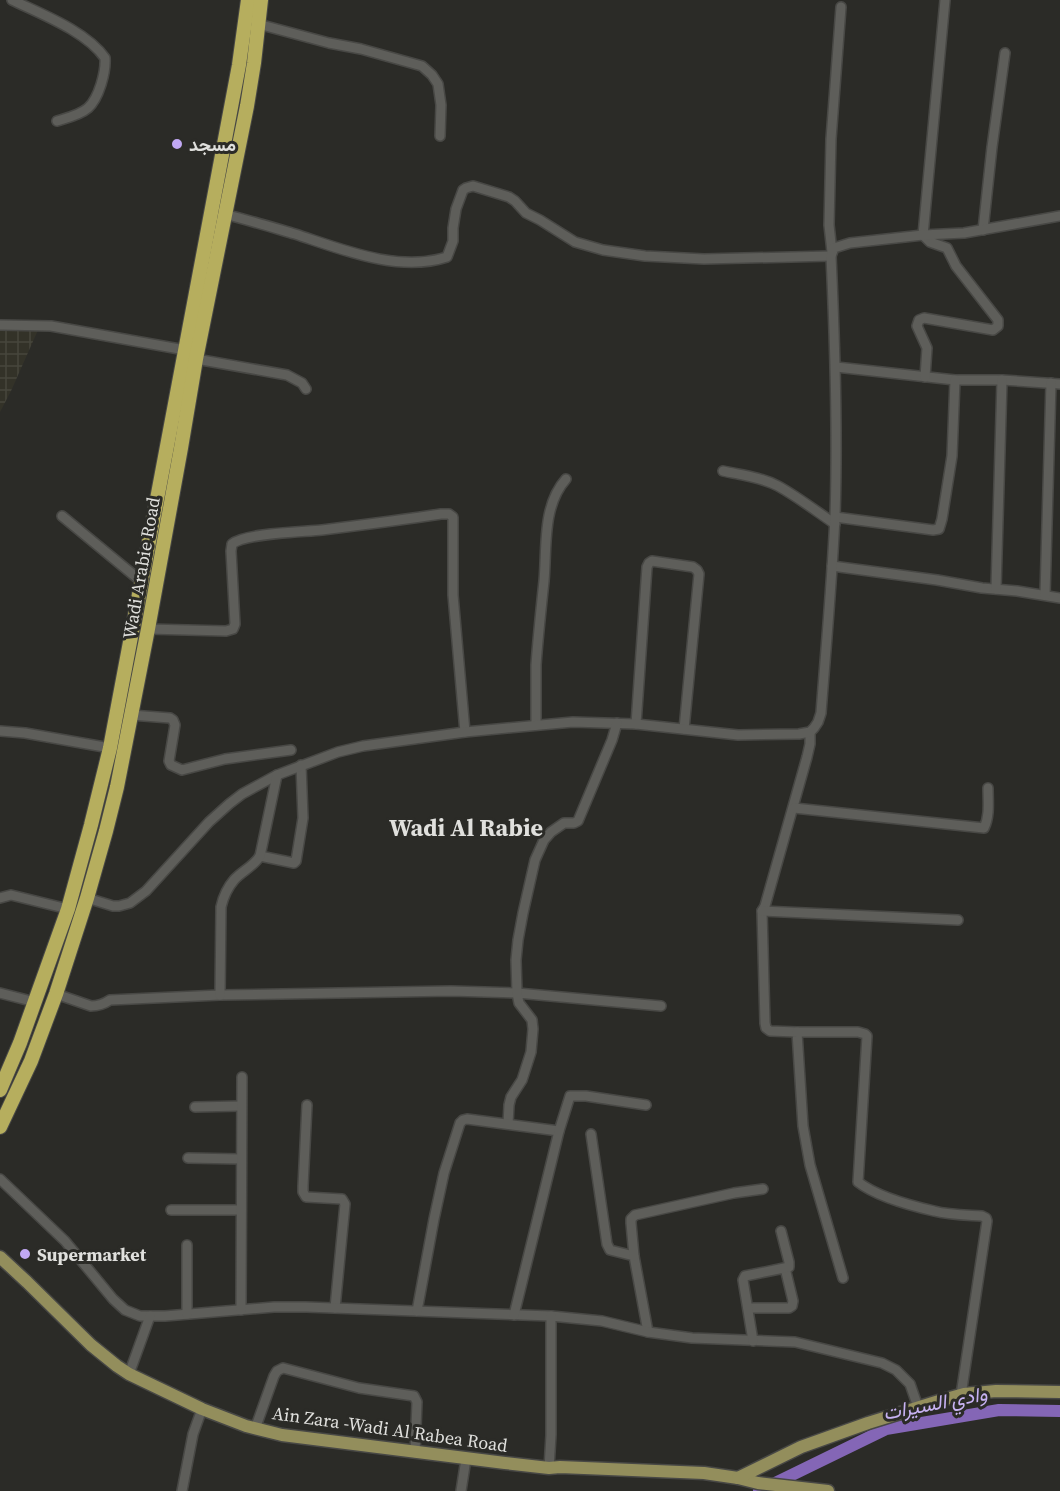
<svg xmlns="http://www.w3.org/2000/svg" width="1060" height="1491" viewBox="0 0 1060 1491" font-family="'Source Serif 4',Vazirmatn,serif">
<defs>
<pattern id="industrial-grid" width="8" height="8" patternUnits="userSpaceOnUse" patternTransform="scale(1.5)"><rect width="8" height="8" fill="#333228"/><path d="M0 4h8M4 0v8" fill="none" stroke="#46463c"/></pattern>
</defs>
<rect width="100%" height="100%" fill="#2b2b27"/>
<path fill="url(#industrial-grid)" d="M0 328 38 330 11 391 0 412Z"/>
<g fill="none" stroke-linecap="round" stroke-linejoin="round">
<path stroke="#8466b6" stroke-width="12" d="M759 1491 886 1429 999 1410 1060 1411"/>
<g stroke="#484845" stroke-width="12">
<g id="minor">
<path d="M12 0C41 14 86 31 105 58 106 72 99 98 88 108 80 115 67 118 57 121"/>
<path d="M258 24 329 43 361 49 422 66 432 75 438 84 441 105 440 136"/>
<path d="M224 214C248 220 271 227 295 234 341 249 398 273 447 257L453 241V228L456 209 463 190 466 188 473 186 509 197 515 201 526 213 540 220 575 242 603 250 645 256 704 259 831 256"/>
<path d="M983 230 992 147 1005 53"/>
<path d="M832 252 829 225 831 139 841 7"/>
<path d="M0 325 51 326 185 350"/>
<path d="M196 359 287 375 302 383 306 389"/>
<path d="M836 367 955 380H1002L1060 384"/>
<path d="M925 377 927 348 917 326 919 320 924 318 993 330 998 326V320L956 266 947 248 930 242 923 235 945 0"/>
<path d="M723 471C741 475 761 477 778 486 798 497 816 511 835 524"/>
<path d="M62 516 142 582"/>
<path d="M835 517 933 530 939 529 942 519 952 456 955 380"/>
<path d="M832 566 937 580 982 588 1017 591 1060 598"/>
<path d="M996 589 1002 380"/>
<path d="M1045 595 1051 383"/>
<path d="M148 629 226 631 233 629 235 624 231 551 232 544C245 533 303 532 322 530 362 525 402 520 441 514H449L453 517V595L465 732"/>
<path d="M131 715 170 718 173 720 175 725 169 761 171 765 182 770 225 759 291 750"/>
<path d="M636 724 647 567 649 563 652 561 693 567 697 570 699 574 684 729"/>
<path d="M536 725C536 705 536 685 536 665 538 637 541 609 544 581 547 547 542 506 566 479"/>
<path d="M0 731 25 733 110 748"/>
<path d="M810 732V744L807 757 765 906 762 911 765 1023 766 1028 770 1031 797 1032 803 1126 810 1165 843 1278"/>
<path d="M794 808 984 828C990 816 988 801 988 788"/>
<path d="M260 856 294 863 296 861 303 818 301 765"/>
<path d="M0 898 11 895 68 909"/>
<path d="M87 898 113 906H119L130 903 146 891 209 822 229 804 242 794 277 775 338 752 363 746 465 732 573 722 636 724 738 735 799 734 810 732 814 728 818 722 821 713C826 647 832 582 835 516 838 429 835 343 831 256L834 248 850 243 923 235 964 233 1060 216"/>
<path d="M762 911 958 920"/>
<path d="M0 993 35 1002"/>
<path d="M56 994 91 1006C99 1006 104 1004 110 1000L220 995 451 991 517 993 661 1006"/>
<path d="M220 995 221 907C223 898 228 887 234 880 242 871 253 867 260 856L277 775"/>
<path d="M797 1032H858L865 1034 867 1036 858 1182C876 1196 912 1206 934 1211 949 1215 966 1215 982 1216L986 1218 987 1221 961 1395"/>
<path d="M307 1105 303 1186V1192L306 1197 342 1199 345 1204 335 1308"/>
<path d="M195 1107 241 1106"/>
<path d="M508 1124 509 1105 511 1097 522 1080 531 1052 533 1029 532 1020 519 1003 517 993 516 960 518 940 523 913 535 860 544 840 551 832 564 823H574L578 821 612 740 617 723"/>
<path d="M591 1134 607 1244 610 1250 634 1256 648 1332"/>
<path d="M188 1158 241 1159"/>
<path d="M0 1179 65 1241 113 1299 125 1310 140 1316H165L274 1307H306L551 1316 602 1321 648 1332 692 1338 795 1342 882 1363 896 1370 910 1384 918 1407"/>
<path d="M171 1210H241"/>
<path d="M634 1256 631 1223V1219L635 1215 734 1193 763 1189"/>
<path d="M748 1308H789L792 1306 793 1301 785 1268"/>
<path d="M241 1310 242 1077"/>
<path d="M417 1311 434 1219 444 1173 460 1123 463 1120 467 1119 559 1131"/>
<path d="M187 1314V1245"/>
<path d="M514 1315 559 1131 570 1096H586L646 1105"/>
<path d="M753 1341 743 1280 745 1276 789 1267V1262L781 1231"/>
<path d="M129 1374 150 1316"/>
<path d="M255 1429 274 1376 277 1371 283 1368 359 1388 414 1396 417 1402 415 1453"/>
<path d="M549 1468 551 1435V1316"/>
<path d="M182 1491 193 1434 202 1409"/>
<path d="M461 1491 466 1459"/>
</g>
</g>
<g stroke="#484845" stroke-width="15">
<g id="major">
<path d="M0 1257 27 1282 91 1345 117 1366 129 1374 202 1409 246 1426 282 1435 505 1463 549 1468 560 1467 704 1473 738 1478 758 1483 828 1491"/>
<path d="M738 1478 801 1447 868 1423 939 1401 964 1394 996 1391 1060 1392"/>
</g>
</g>
<g stroke="#484845" stroke-width="16">
<g id="highway">
<path d="M0 1090 20 1043 68 909 91 825 110 748 239 65 248 0"/>
<path d="M0 1127 31 1061 56 994 87 898 106 831 117 787 148 629 181 448 196 359 247 106 254 63 261 0"/>
</g>
</g>
<use href="#minor" stroke="#5e5e5a" stroke-width="9"/>
<use href="#major" stroke="#938e5c" stroke-width="12"/>
<use href="#highway" stroke="#b6ae5e" stroke-width="14"/>
</g>
<g fill="#c1a8f3" stroke="#2b2b27" stroke-width="2">
<circle cx="177" cy="144" r="6"/>
<circle cx="25" cy="1254" r="6"/>
</g>
<g text-anchor="middle" dominant-baseline="central" stroke-width="6" stroke-linejoin="round" paint-order="stroke">
<g font-size="18" font-weight="bold" fill="#e0e0dd" stroke="#2b2b27" text-anchor="start">
<text x="189" y="144">مسجد</text>
<text x="37" y="1254">Supermarket</text>
</g>
<g font-size="18" fill="#e0e0dd" stroke="#2b2b27">
<text transform="translate(141 568) rotate(-80)">Wadi Arabie Road</text>
<text transform="translate(390 1429) rotate(8)">Ain Zara -Wadi Al Rabea Road</text>
</g>
<g font-size="20" font-style="italic" fill="#c7b2f2" stroke="#2b2b27">
<text transform="translate(935 1403) rotate(-11)">وادي السيرات</text>
</g>
<g font-size="24" font-weight="bold" fill="#e0e0dd" stroke="#2b2b27">
<text x="466" y="827">Wadi Al Rabie</text>
</g>
</g>
</svg>
